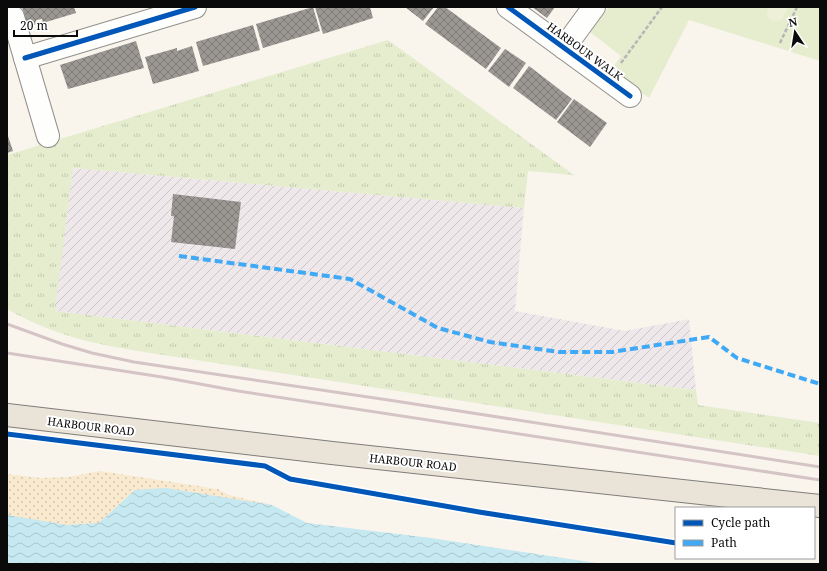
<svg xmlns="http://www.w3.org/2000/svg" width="827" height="571" viewBox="0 0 827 571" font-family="'Noto Serif',serif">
<defs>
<pattern id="industrial-furrows" width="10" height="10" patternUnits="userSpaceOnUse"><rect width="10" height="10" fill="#efe8eb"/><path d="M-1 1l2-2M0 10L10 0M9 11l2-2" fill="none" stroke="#ccc6c8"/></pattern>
<pattern id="grass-tufts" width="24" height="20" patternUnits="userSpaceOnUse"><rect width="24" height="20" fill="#e5edce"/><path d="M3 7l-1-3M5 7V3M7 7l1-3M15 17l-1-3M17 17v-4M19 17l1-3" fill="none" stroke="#c3cab0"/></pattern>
<pattern id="sand-dots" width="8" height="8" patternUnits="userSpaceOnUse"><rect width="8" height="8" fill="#f8e9cf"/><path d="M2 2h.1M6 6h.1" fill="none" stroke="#d3c6b0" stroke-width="1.8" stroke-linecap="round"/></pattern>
<pattern id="water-waves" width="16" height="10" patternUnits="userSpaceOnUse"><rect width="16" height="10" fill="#c5e8f1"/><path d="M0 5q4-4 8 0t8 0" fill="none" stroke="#a8c6cd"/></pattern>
<pattern id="building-cross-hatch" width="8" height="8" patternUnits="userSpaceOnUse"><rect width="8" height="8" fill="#9b9894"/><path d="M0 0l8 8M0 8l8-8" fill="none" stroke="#7d7a77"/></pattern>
</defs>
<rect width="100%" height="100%" fill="#f9f5ed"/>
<path fill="url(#industrial-furrows)" d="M72 168 524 208 515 311 625 331 689 319 696 390 54 311Z"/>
<path fill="url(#grass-tufts)" d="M388 40 574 175 528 171 524 208 73 168 55 311 696 390 698 405 820 423V456L144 352C126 349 108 346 91 342 62 335 33 324 7 309V155Z"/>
<path fill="url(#sand-dots)" d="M100 471 218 489 229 495 272 505 7 564V474L41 478 69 477Z"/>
<path fill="#e5edce" d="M609 7H820V61L689 20 649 98 610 71 621 56 590 32Z"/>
<path fill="#eef1d8" d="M769 7H788L782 20C771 24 763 18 769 7Z"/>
<path fill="url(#water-waves)" d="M166 488 272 505 307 523 431 538 603 564H7V515L67 525 99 523 135 490Z"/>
<g fill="url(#building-cross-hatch)">
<path d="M22 7H74L76 13 43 23 42 19 36 20 37 24 28 27Z"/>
<path d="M313 7 320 31 263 48 256 24Z"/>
<path d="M315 7H370L373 18 323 34Z"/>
<path d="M405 7H434L423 21Z"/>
<path d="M438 7H445L501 48 486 69 425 24Z"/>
<path d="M532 7H555L547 18Z"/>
<path d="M253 25 260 50 203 66 196 42Z"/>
<path d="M136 41 144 68 68 89 60 65Z"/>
<path d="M192 46 199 71 153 84 145 57 177 48V51Z"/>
<path d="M505 49 526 63 509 87 488 71Z"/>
<path d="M529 66 572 99 556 120 513 88Z"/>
<path d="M574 99 607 123 590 147 557 122Z"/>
<path d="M7 133 13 151 7 153Z"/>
<path d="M173 194 241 202 235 249 171 242 174 216H171Z"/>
</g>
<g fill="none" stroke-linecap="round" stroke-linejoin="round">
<g stroke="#92908c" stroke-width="24">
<g id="minor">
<path d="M508 7 630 96"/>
<path d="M13 17 48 136"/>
<path d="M564 48 594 7"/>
<path d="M25 58 195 7"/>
</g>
</g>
<g stroke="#7f7d7a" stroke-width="24">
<path id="primary" d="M7 415 332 453 820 506"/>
</g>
<g stroke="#b7b6b5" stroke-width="2.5" stroke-dasharray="4 2" stroke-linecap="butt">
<path d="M780 43 797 7"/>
<path d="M621 63 662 7"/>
</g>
<use href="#minor" stroke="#fefefc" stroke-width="22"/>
<use href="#primary" stroke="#eae3d8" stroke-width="22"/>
<g stroke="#d5c4c6" stroke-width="3">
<path d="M7 324 62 344 92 353 134 362 395 401 820 467"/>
<path d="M7 353 162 377 238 391 820 480"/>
</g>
<path stroke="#3fa9f5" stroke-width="4" stroke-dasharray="8 4" stroke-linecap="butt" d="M179 256 350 279 438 328 490 342 559 352H612L709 337 737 358 820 384"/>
<g stroke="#fff" stroke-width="8">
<g id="cycleway">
<path d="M508 7 630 96"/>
<path d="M25 58 195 7"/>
<path d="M7 434 265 466 290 479 479 512 676 543"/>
</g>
</g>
<use href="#cycleway" stroke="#0057b8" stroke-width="5"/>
</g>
<g text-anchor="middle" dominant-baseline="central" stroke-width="4" stroke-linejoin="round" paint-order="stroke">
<g font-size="11" fill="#0a0a0a" stroke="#fff">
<text transform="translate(585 51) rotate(36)">HARBOUR WALK</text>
<text transform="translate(91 426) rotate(7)">HARBOUR ROAD</text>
<text transform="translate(413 462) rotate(6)">HARBOUR ROAD</text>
</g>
</g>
<rect width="827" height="571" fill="none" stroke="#0a0a0a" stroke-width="16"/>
<rect x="675" y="507" width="140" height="52" fill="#ffffff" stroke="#9d9d9d"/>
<rect x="683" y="520" width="20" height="6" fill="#0057b8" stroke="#9d9d9d"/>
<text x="711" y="527" font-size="12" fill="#0a0a0a">Cycle path</text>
<rect x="683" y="540" width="20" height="6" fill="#3fa9f5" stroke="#9d9d9d"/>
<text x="711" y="547" font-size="12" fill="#0a0a0a">Path</text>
<g transform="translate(795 32) rotate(348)" stroke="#ffffff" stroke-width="3" paint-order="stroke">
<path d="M0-3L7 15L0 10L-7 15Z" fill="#0a0a0a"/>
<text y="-6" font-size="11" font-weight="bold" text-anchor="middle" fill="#0a0a0a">N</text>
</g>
<path d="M14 30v6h63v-6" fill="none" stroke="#0a0a0a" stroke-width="2"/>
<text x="20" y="30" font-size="12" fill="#0a0a0a" stroke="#ffffff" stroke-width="3" paint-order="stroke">20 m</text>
</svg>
